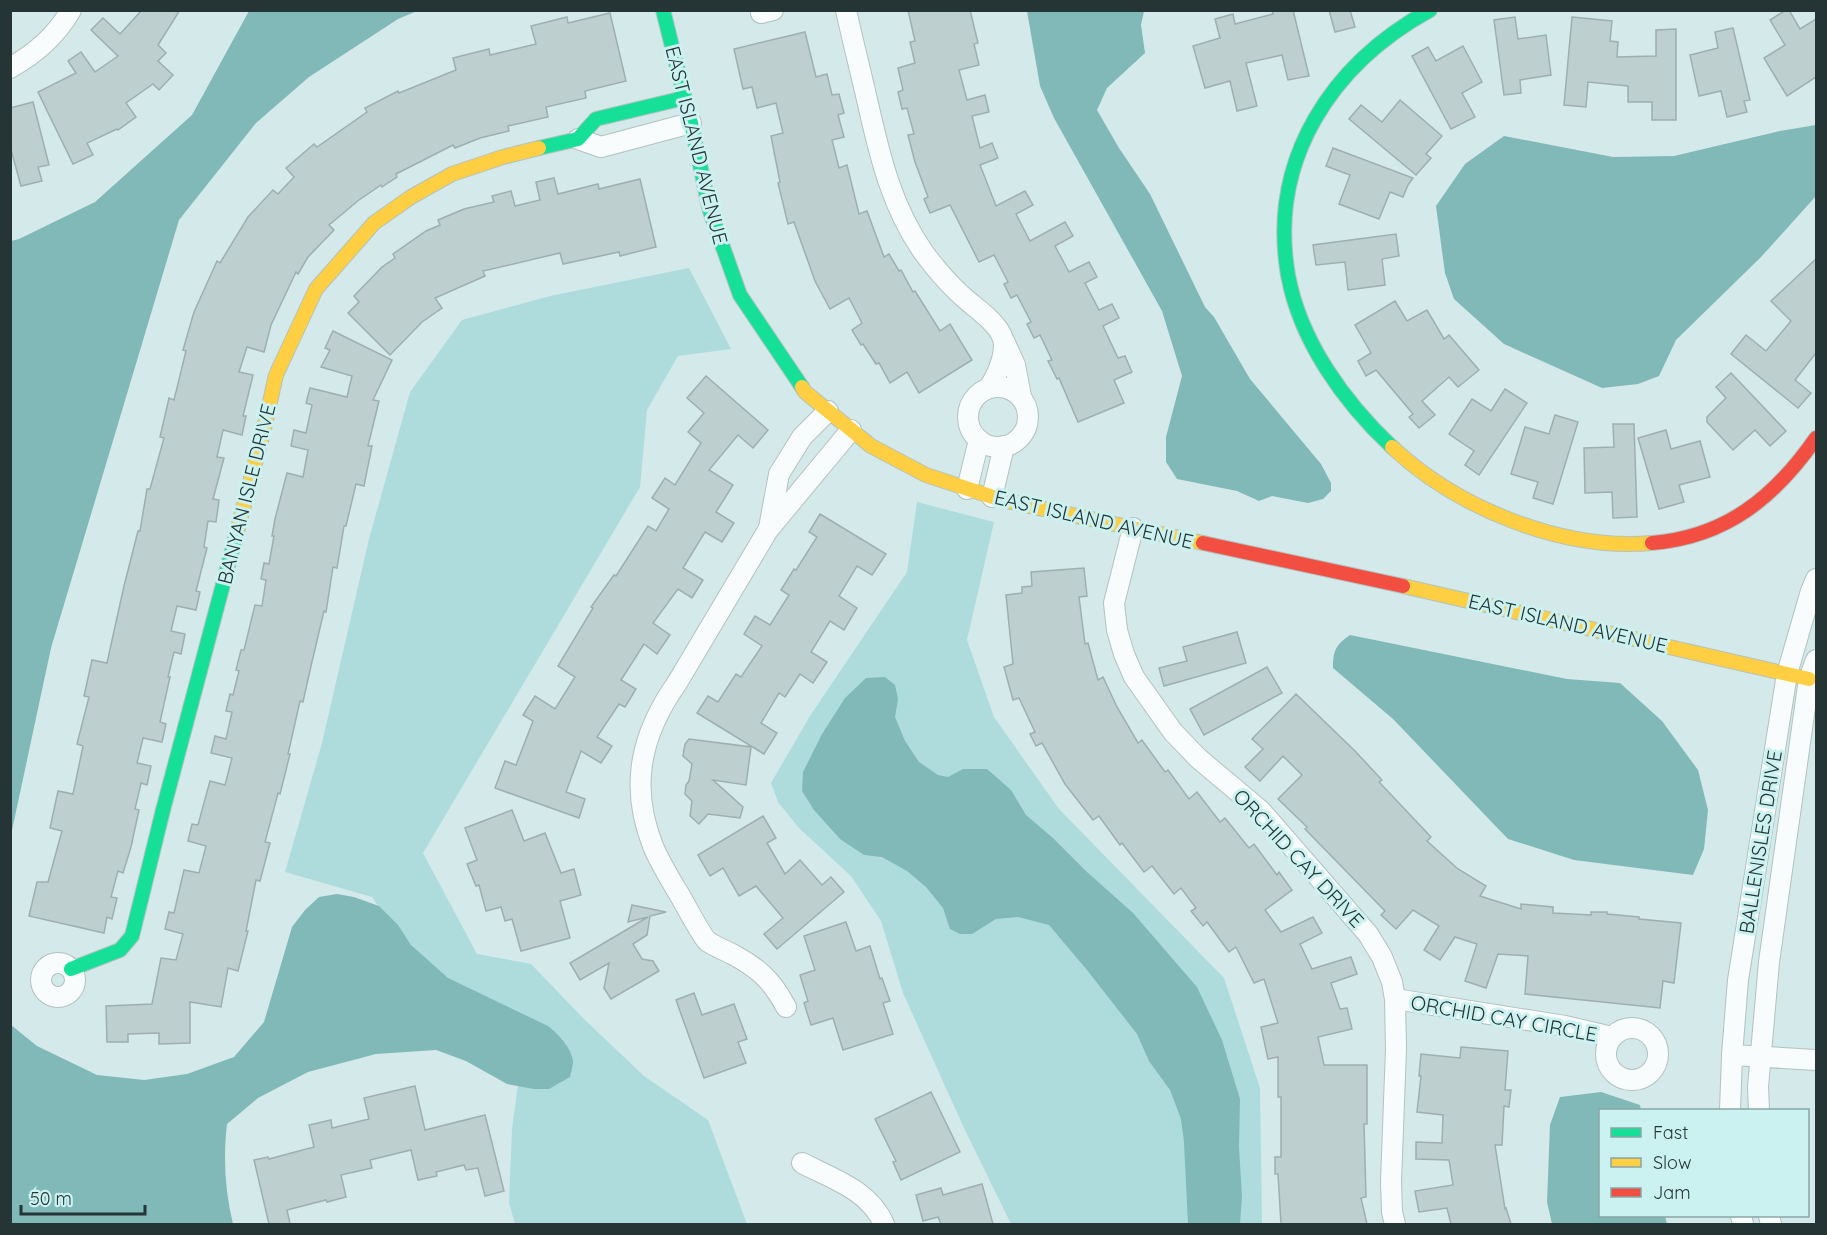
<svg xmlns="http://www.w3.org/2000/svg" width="1827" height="1235" viewBox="0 0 1827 1235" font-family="Quicksand,sans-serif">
<rect width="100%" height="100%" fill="#d4e9e9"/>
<g fill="#aedcdc">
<path d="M689 268 731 349 678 356 647 410 640 487 423 853 477 954 531 964 585 1020 644 1076 708 1120 747 1224H515L509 1203 512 1129 519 1077 425 966 389 922 372 897 285 872 322 743 369 539 410 392 462 320 550 296Z"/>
<path d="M917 502 994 522 967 640 994 717 1059 809 1224 978 1260 1088 1262 1224H1011L964 1128 903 993 881 921 851 876 799 828 778 802 771 783 810 716 907 572Z"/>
</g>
<g fill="#80b9b8">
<path d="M249 11H417L398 19 309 77 256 123 179 220 51 648 11 835V241L19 239 95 202 192 115Z"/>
<path d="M1027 11H1144L1141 25 1145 53 1107 88 1097 110 1119 148 1150 194 1205 307 1214 317 1250 379 1321 464 1331 483V491L1323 499 1308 503 1272 496 1259 501 1237 491 1177 479 1166 462V437L1182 376 1162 311 1054 118 1040 86Z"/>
<path d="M1816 125V196L1761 257 1676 340 1659 376 1638 384 1602 388 1504 344 1454 299 1445 273 1436 206 1465 164 1504 136 1613 157 1674 156 1780 131Z"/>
<path d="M1350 635 1567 679 1620 683 1662 721 1698 770 1708 810 1704 849 1693 875 1574 860 1508 839 1393 719 1333 668C1333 650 1336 645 1350 635Z"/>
<path d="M885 677 895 685 898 699 895 717 905 741 919 762 938 775 948 777 963 769H987L1011 790 1026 815 1053 838 1087 872 1133 913 1197 987 1222 1040 1240 1099 1239 1147 1242 1197 1240 1224H1188L1184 1142 1181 1119 1170 1090 1149 1061 1137 1034 1087 970 1049 925 1018 917 996 919 972 934H960L950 929 943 908 926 887 907 871 882 857 864 855 840 839 814 810 802 791 803 772 822 734 845 698 866 678Z"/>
<path d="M337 894 354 897 379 906 398 925 411 945 448 978 548 1026C558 1034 572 1048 573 1062 573 1066 571 1072 570 1077L549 1089H534L507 1084 466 1061 436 1050 376 1054 308 1072 258 1098 227 1124C223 1158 225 1191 233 1224H11V1025L37 1046 97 1075 144 1080 187 1074 234 1057 264 1022 292 927 305 910 319 897Z"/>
<path d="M1601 1092 1640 1105 1641 1110H1600V1216H1665L1667 1224H1552L1547 1202 1550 1125 1560 1097Z"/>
</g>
<g fill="#becfcf" stroke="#9eafaf" stroke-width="1.5">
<path d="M142 10H180L158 45 166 53 158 61 173 75 159 90 153 84 126 103 136 117 118 130 117 129 87 143 93 155 73 164 38 92 76 73 68 61 81 52 95 72 118 56 91 30 103 18 120 34Z"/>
<path d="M908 10H970L978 43 974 44 979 65 959 70 967 100 985 95 989 112 972 116 980 148 992 143 998 158 980 165 996 206 1025 191 1033 205 1016 214 1030 241 1065 222 1073 236 1055 246 1069 272 1089 262 1097 277 1085 283 1099 310 1112 304 1119 318 1103 326 1118 358 1125 356 1132 372 1114 380 1124 403 1078 422 1059 378 1057 379 1048 361 1052 360 1040 335 1034 338 1027 324 1031 322 1017 295 1011 298 1004 284 1008 282 994 255 979 262 950 205 930 213 924 199 928 197 915 162 908 135 914 134 907 108 902 109 898 92 903 90 898 68 915 63 910 42 915 41Z"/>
<path d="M1272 10H1293L1309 76 1288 80 1282 55 1246 63 1257 106 1237 111 1230 81 1205 88 1193 46 1220 38 1215 19 1233 14 1235 24 1273 14Z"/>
<path d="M1329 10H1350L1355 27 1335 32Z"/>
<path d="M1786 10H1789L1800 29 1816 19V77L1787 96 1764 58 1785 45 1770 20Z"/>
<path d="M610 13 626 81 585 91 586 98 546 107 548 117 508 126 509 131 480 138 455 148 453 145 396 174 397 177 382 187 381 185 359 200 329 225 334 230 308 257 298 274 296 272 271 325 264 352 247 347 239 372 253 375 243 416H246L242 435 223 430 217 457 224 458 213 499 219 500 216 522 208 521 204 547 207 548 196 591 200 592 196 610 177 606 171 631 185 634 181 654 174 652 168 677H170L160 722 166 724 162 742 143 738 137 763 151 766 147 785 141 783 135 809 139 810 131 847 123 873 118 871 111 897 117 898 112 919 107 917 104 933 29 916 37 882H48L62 831 50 828 58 791 73 794 83 746 77 744 89 697 84 696 92 660 107 663 124 586 138 531H140L147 489H150L164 438 160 437 169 398 174 400 186 351 183 350 194 312 217 261 220 263 248 217 273 190 278 194 294 177 286 168 314 144 317 147 367 112 365 108 398 91 399 93 456 70 453 58 489 49 490 55 536 44 531 26 567 17 568 23Z"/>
<path d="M1515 17 1518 39 1546 35 1551 75 1520 80 1521 93 1504 95 1494 20Z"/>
<path d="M1572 17 1612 21 1610 41 1618 42 1617 57 1656 56V30L1676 29V120H1652V102H1628V86L1588 82 1586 107 1564 105Z"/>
<path d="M1733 28 1750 100 1744 101 1747 112 1727 117 1721 91 1699 96 1690 55 1718 48 1715 32Z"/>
<path d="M805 32 816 77 827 74 832 95 839 94 844 113 838 115 844 137 832 140 839 168 847 165 859 214 867 211 884 257 889 254 899 271 901 270 913 292 915 291 940 331 950 324 972 360 919 393 907 372 890 383 879 363 876 364 863 344 861 345 852 330 862 323 849 298 830 309 815 281 794 222 788 224 778 183 780 182 771 136 783 133 776 103 757 108 752 87 743 89 734 49Z"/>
<path d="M1463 46 1482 82 1462 93 1475 117 1451 129 1412 56 1428 47 1436 61Z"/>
<path d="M1400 100 1442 136 1426 154 1431 158 1416 175 1349 119 1361 105 1382 122Z"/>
<path d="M33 102 49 165 38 167 42 181 21 186 10 146V108Z"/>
<path d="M1333 148 1413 178 1408 185 1403 197 1390 192 1379 219 1339 204 1350 175 1326 166Z"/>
<path d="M554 178 558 194 598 184 599 189 640 179 656 247 620 256 619 252 563 264 560 253 483 271 485 276 435 298 442 308 422 322 390 355 348 313 359 302 354 296 382 267 395 258 393 254 426 231 440 225 438 220 464 209 494 202 492 196 511 191 515 206 540 200 536 182Z"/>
<path d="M1396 234 1399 256 1382 259 1385 285 1348 290 1345 262 1316 265 1313 245Z"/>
<path d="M1816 259V353L1795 380 1811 393 1798 408 1731 354 1746 335 1766 351 1791 321 1771 301Z"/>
<path d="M1395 301 1407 321 1427 310 1444 339 1449 335 1479 370 1458 387 1449 377 1422 401 1435 415 1419 428 1409 417 1413 414 1376 370 1366 376 1358 361 1371 353 1355 325Z"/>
<path d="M333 331 392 360 373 400 379 401 368 446H372L364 486 356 484 346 526H344L337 568 333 567 326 612 324 611 311 666 303 702 300 701 288 754H290L280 794 278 793 265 842 270 843 260 881 256 880 246 931H248L238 971 228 968 221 1007 190 1002V1043L159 1044V1033L128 1034V1042H107L106 1006 152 1004 161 958 176 960 183 934 165 929 169 912 174 913 184 870 199 873 206 846 188 841 192 824 198 825 210 781 225 785 232 758 211 753 215 736 226 739 232 712 226 711 230 694 233 695 239 671 236 670 241 650H244L255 605 262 606 266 580 261 579 264 563 269 564 274 536H272L275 519 287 473 303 477 308 450 291 446 294 430 306 433 312 405 306 403 310 388 347 397 352 376 321 367 330 350 325 348Z"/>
<path d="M1731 373 1786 431 1770 446 1755 430 1733 450 1707 422V417L1726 398 1716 387Z"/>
<path d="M706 376 768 430 753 448 738 435 709 470 733 485 716 512 734 523 722 542 705 532 683 568 703 580 692 598 678 589 653 623 670 635 657 654 644 644 621 680 636 689 625 707 619 704 597 737 612 746 601 763 581 751 566 792 585 799 579 818 495 788 505 761 516 765 533 721 523 715 535 696 555 709 575 677 558 666 593 608 591 607 614 575 616 576 648 526 656 531 669 509 652 498 665 478 675 485 701 443 688 432 704 413 687 398Z"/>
<path d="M1505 389 1527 403 1479 475 1465 465 1474 451 1449 434 1472 399 1491 411Z"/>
<path d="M1555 415 1578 422 1553 504 1533 498 1538 482 1511 474 1525 427 1549 434Z"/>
<path d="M1613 424H1634L1637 517 1613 518 1612 492 1585 493 1584 448 1614 447Z"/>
<path d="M1666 430 1671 449 1700 441 1710 477 1679 485 1684 502 1659 509 1638 438Z"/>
<path d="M820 514 886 554 872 575 857 566 839 596 857 608 844 630 830 621 811 652 827 662 813 683 800 674 785 697 779 693 761 723 777 733 764 754 697 713 708 696 718 702 736 674 741 677 762 646 744 634 755 616 770 625 789 595 781 590 794 569 796 570 817 537 809 532Z"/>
<path d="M1084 568 1087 596 1079 597 1085 644 1088 643 1098 680 1103 677 1117 707 1138 743 1142 740 1165 772 1168 770 1189 799 1197 792 1220 822 1225 818 1249 848 1254 844 1277 875 1279 872 1292 890 1265 910 1281 932 1313 917 1322 933 1300 944 1312 969 1351 957 1357 974 1331 983 1340 1009 1347 1008 1352 1029 1318 1037 1324 1065H1367V1124H1364L1366 1197 1361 1198 1367 1224H1281L1278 1174H1275V1157H1281V1097H1278V1057L1268 1059 1261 1027 1278 1023 1264 979 1254 983 1236 947 1229 952 1207 922 1203 926 1191 911 1196 908 1181 888 1174 894 1152 866 1144 872 1122 843 1120 845 1099 816 1093 820 1065 784 1042 743 1036 746 1030 734 1035 732 1019 698 1013 700 1004 667 1013 664 1006 595 1022 593V587L1032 586 1031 572Z"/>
<path d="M1237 632 1246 663 1164 686 1159 668 1187 661 1183 647Z"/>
<path d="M1267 667 1282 693 1204 735 1190 709Z"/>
<path d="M1296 694 1355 751 1382 780 1379 782 1431 837 1427 841 1458 869 1486 886 1480 896 1521 909V904L1553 907V913L1591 915V912H1607V914L1639 917V919L1681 923 1674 983 1663 981 1660 1008 1525 994 1528 956 1498 954 1486 988 1465 981 1477 944 1455 937 1440 960 1424 950 1439 926 1413 910 1396 929 1381 915 1385 911 1305 829 1307 827 1278 799 1302 775 1283 756 1260 781 1245 767 1263 749 1252 739Z"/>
<path d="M689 739 751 747 746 785 713 780 743 807 740 818 708 814 699 824 690 816 692 801 685 794 686 785 689 781 692 764 683 756 685 744Z"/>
<path d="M512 810 524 841 545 833 561 873 574 869 581 895 560 901 570 938 521 951 512 919 505 921 501 907 486 911 479 885 476 886 467 864 477 860 465 828Z"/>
<path d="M763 816 776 838 767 843 785 874 800 860 822 885 831 877 844 892 777 949 764 934 783 918 756 886 739 896 723 868 710 876 698 855Z"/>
<path d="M632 905 666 912 650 916 647 935 633 944 642 959 653 961 659 971 611 999 604 988 609 963 580 980 570 963 648 917 628 922Z"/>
<path d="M846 922 856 951 870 946 880 979 882 978 890 1001 883 1003 893 1034 843 1050 833 1018 811 1025 804 1003 808 1001 800 975 815 970 804 936Z"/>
<path d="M694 993 702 1015 734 1004 747 1039 738 1042 746 1063 704 1078 676 1000Z"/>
<path d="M1461 1047 1508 1051 1505 1090H1511L1509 1107 1504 1106 1502 1145H1495L1505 1209 1506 1208 1511 1224H1451L1447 1208 1419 1212 1415 1191 1453 1185 1449 1160 1416 1159V1142L1442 1143 1443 1115 1417 1112 1421 1076H1419L1421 1054 1460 1058Z"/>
<path d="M415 1086 425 1130 485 1115 504 1191 485 1196 478 1168 466 1170 464 1165 436 1172 437 1176 418 1180 411 1150 370 1160 372 1168 341 1175 346 1197 327 1202 326 1200 287 1210 290 1224H269L254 1160 268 1157 269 1159 314 1147 309 1125 331 1120 332 1128 369 1119 364 1098Z"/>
<path d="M931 1092 960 1152 901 1180 893 1162 896 1161 875 1119Z"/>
<path d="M982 1184 993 1224H941L938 1217 923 1221 916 1195 941 1188 943 1195Z"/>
</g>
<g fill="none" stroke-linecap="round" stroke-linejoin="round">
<g stroke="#b1c2c1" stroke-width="22">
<g id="street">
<path d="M846 10C853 42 861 73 868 104 880 157 892 208 924 253 935 268 947 282 960 294 973 307 1004 325 1004 345 1004 361 997 375 989 388"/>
<path d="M761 13 773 10"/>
<path d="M10 68C36 53 56 36 71 10"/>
<path d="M578 139 601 147 691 123"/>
<path d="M1005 343 1015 365 1021 396"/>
<circle cx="998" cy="417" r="30"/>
<path d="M967 489 979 440"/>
<path d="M992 497 1004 446"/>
<path d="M769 528 779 474 802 437 828 411"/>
<path d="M1133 528 1114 603 1117 630 1124 654 1134 677 1173 732 1198 758 1261 811 1368 934 1382 957 1392 982 1395 999 1396 1049 1391 1181 1392 1212 1395 1224"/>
<circle cx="58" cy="980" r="17"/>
<path d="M1395 999 1565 1026 1612 1037"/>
<path d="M786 1007C772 980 758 968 732 954 724 950 714 946 707 941 701 935 685 904 679 894 670 879 660 863 653 846 629 786 641 734 677 683L768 530 851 430"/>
<circle cx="1632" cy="1054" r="26"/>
<path d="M1732 1055 1816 1060"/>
<path d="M1730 1110 1732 1055 1738 980 1787 674 1811 591 1816 579"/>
<path d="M1759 1110 1758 1087 1769 962 1809 679 1816 660"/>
<path d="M802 1163C833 1179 869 1190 884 1224"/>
<path d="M1741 1216 1743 1224"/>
<path d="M1769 1216 1771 1224"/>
</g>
</g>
<g stroke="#b1c2c1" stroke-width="16">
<g id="fast">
<path d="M663 10 691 123 710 211 740 295 802 387"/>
<path d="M539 148 578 139 596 119 684 98"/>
<path d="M1392 447C1344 402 1300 341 1288 275 1268 159 1332 64 1430 10"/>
<path d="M71 969 120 950 132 936 163 810 238 528"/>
</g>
</g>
<g stroke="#b1c2c1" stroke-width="16">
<g id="slow">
<path d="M802 387 805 392 871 446 926 475 1002 500 1203 543"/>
<path d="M1392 447C1457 508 1562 551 1652 543"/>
<path d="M238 528 264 429 276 375 316 289 374 223 411 197 452 174 503 157 539 148"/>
<path d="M1403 586 1809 679"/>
</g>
</g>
<g stroke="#b1c2c1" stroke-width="16">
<g id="jam">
<path d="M1203 543 1403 586"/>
<path d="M1652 543C1726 537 1775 497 1816 438"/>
</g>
</g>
<use href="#street" stroke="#f9fcfc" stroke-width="20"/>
<use href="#fast" stroke="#16e098" stroke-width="14"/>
<use href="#slow" stroke="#ffcf43" stroke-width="14"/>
<use href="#jam" stroke="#f24e42" stroke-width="14"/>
</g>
<g text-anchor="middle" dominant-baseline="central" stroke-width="6" stroke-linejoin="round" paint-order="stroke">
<g font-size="20" fill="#253535" stroke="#cbf2f1">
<text transform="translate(697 145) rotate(76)">EAST ISLAND AVENUE</text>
<text transform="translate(246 494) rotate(-76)">BANYAN ISLE DRIVE</text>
<text transform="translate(1094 519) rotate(13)">EAST ISLAND AVENUE</text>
<text transform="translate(1568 623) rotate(13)">EAST ISLAND AVENUE</text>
<text transform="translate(1760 842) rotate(-81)">BALLENISLES DRIVE</text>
<text transform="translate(1299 858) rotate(47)">ORCHID CAY DRIVE</text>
<text transform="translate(1504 1018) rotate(10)">ORCHID CAY CIRCLE</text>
</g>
</g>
<rect width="1827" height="1235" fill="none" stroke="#253535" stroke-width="24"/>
<rect x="1599" y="1109" width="210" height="108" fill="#cbf2f1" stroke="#89a6a6" stroke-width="1.5"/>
<rect x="1611" y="1128" width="30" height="9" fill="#16e098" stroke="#89a6a6" stroke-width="1.5"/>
<text x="1653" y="1139" font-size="18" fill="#253535">Fast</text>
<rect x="1611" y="1158" width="30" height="9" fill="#ffcf43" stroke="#89a6a6" stroke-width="1.5"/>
<text x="1653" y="1169" font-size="18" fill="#253535">Slow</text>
<rect x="1611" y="1188" width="30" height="9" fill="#f24e42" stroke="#89a6a6" stroke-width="1.5"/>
<text x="1653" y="1199" font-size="18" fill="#253535">Jam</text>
<path d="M21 1205v9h124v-9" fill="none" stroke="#253535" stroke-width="3"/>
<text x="30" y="1205" font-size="18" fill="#253535" stroke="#cbf2f1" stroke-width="4.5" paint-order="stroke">50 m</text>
</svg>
